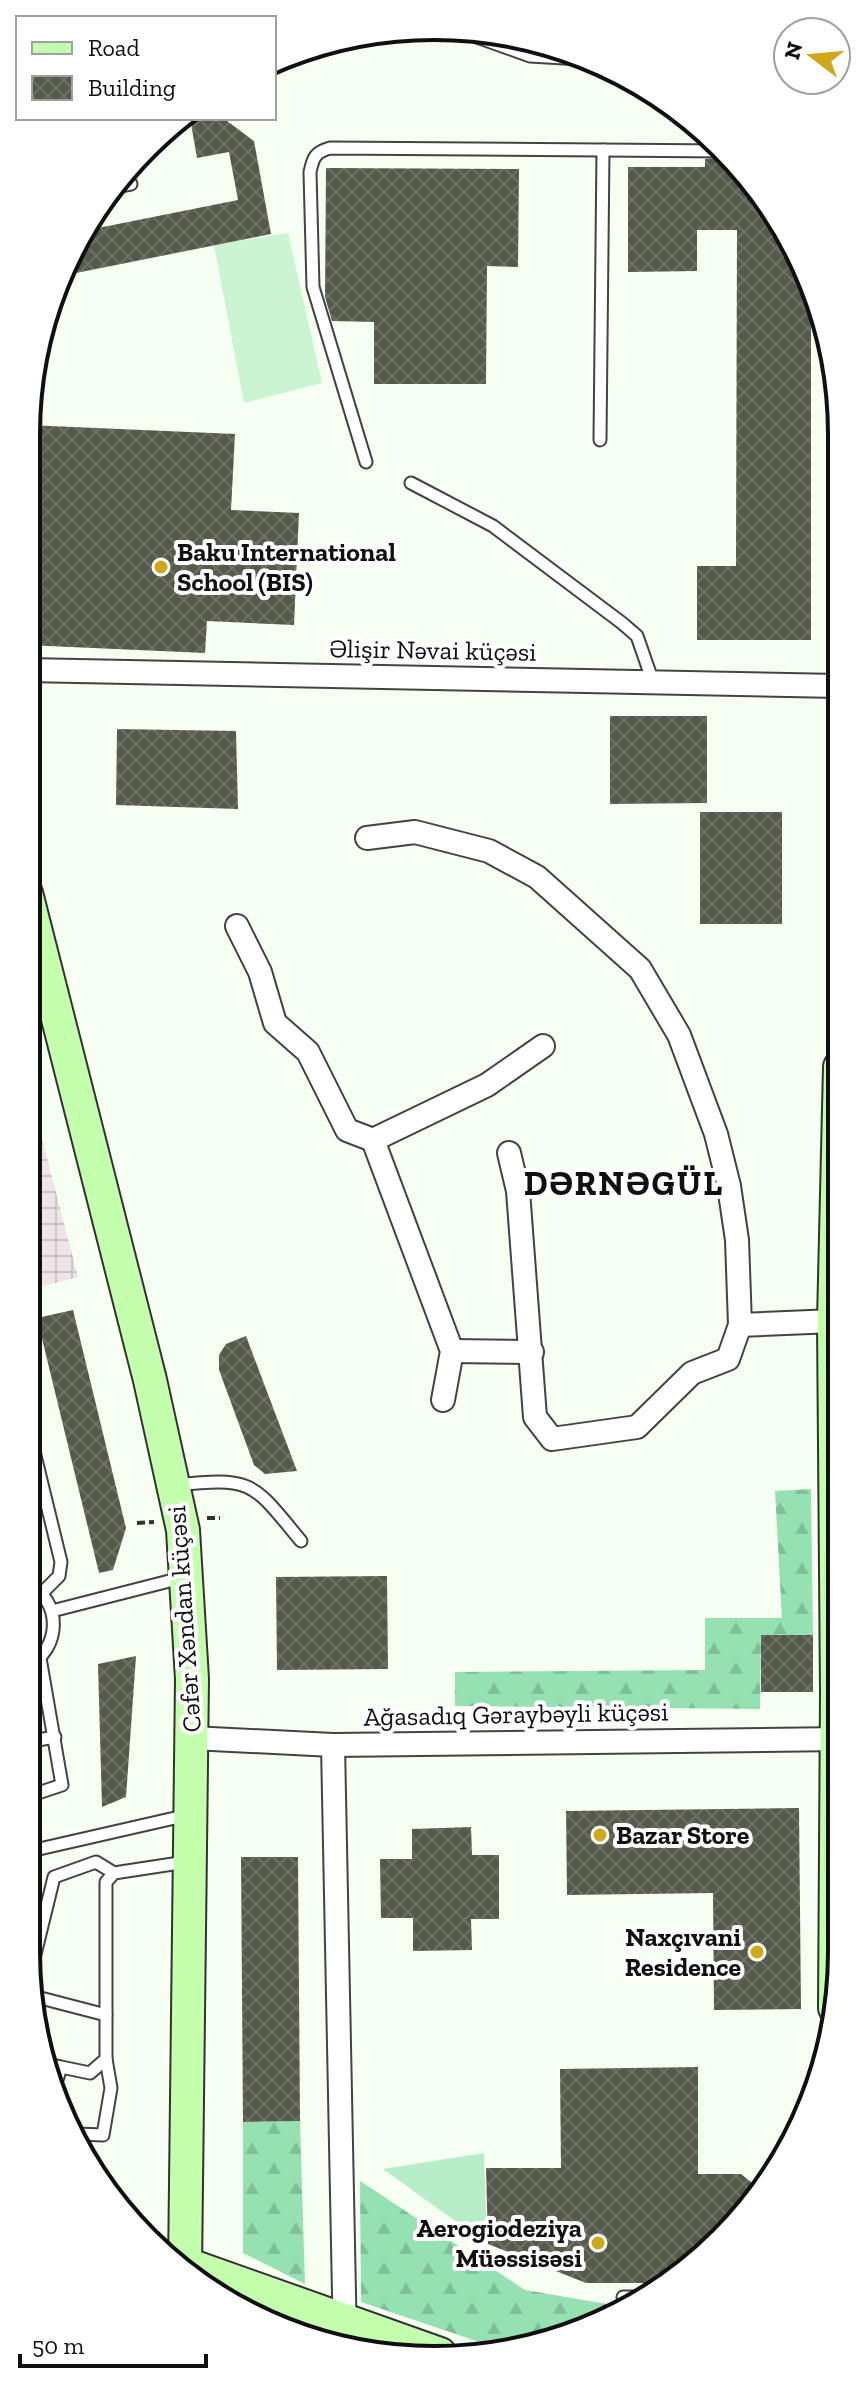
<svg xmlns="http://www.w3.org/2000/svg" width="868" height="2386" viewBox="0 0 868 2386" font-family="'Zilla Slab',serif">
<defs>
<pattern id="industrial-grid" width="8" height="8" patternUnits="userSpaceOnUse" patternTransform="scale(2)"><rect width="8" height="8" fill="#efe4e7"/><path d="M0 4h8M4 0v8" fill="none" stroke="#ccc3c5"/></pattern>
<pattern id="forest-firs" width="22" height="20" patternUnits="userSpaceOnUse" patternTransform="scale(2)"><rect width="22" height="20" fill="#95e1b2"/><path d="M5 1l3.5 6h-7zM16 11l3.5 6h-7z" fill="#7fc098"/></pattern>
<pattern id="building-cross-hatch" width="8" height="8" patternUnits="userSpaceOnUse" patternTransform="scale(2)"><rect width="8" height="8" fill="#565a4b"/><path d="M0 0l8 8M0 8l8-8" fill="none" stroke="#6e7166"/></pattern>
</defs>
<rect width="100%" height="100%" fill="#f7fff2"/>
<path fill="url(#industrial-grid)" d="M26 1077 78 1277 26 1291Z"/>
<path fill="#b7eec9" d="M484 2153 487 2244 383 2169Z"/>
<g fill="url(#forest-firs)">
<path d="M811 1489 813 1635H761L760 1709 455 1706V1672L705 1670V1618H782L775 1491Z"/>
<path d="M300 2121 305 2284 243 2253V2122Z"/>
<path d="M360 2181 525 2290 607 2304 608 2313 509 2352 361 2302Z"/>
</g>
<path fill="#caf4d2" d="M288 233 322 383 244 403 214 245Z"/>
<g fill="url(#building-cross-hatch)">
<path d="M190 118H223L254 141 271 234 66 275 88 230 238 200 229 152 197 158Z"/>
<path d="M731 157 741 165 811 277V640H697V566H736L737 230H697V271L628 272V167H705V159Z"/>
<path d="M326 168 519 169 518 267 487 266 486 384H374V322L332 321 325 297Z"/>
<path d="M27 425 235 434 231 510 299 513 294 625 207 621 205 653 26 645Z"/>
<path d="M610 716H707V803L610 804Z"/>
<path d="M117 729 236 731 238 809 116 805Z"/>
<rect x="700" y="812" width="82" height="112"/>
<path d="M73 1310 126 1528 113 1570 99 1573 37 1318Z"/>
<path d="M246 1336 297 1471 265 1474 254 1465 219 1370V1355L226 1344Z"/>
<path d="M387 1576 388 1669 277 1670 276 1577Z"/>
<rect x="761" y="1635" width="52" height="57"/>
<path d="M136 1656 126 1797 102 1807 98 1664Z"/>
<path d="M799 1808 801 2009 714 2010 713 1893 567 1895 566 1811Z"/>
<path d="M471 1827 472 1855H499V1919H471L472 1950 413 1951V1918H381L380 1859H412V1829Z"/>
<path d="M241 1857H298L300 2121 243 2122Z"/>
<path d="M698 2067V2174H741L762 2191 758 2200 670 2283H586L488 2244 486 2168H561L560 2069Z"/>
</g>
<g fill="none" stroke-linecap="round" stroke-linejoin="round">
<g stroke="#434343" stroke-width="15">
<g id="lane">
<path d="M474 36 530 56 581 59"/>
<path d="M109 188 131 184"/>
<path d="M600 440 603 150"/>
<path d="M366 462 313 287 310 172C313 158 315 152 330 148L725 151"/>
<path d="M411 483 493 526 622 623 637 636 653 682"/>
<path d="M26 1431 30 1435 61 1562 59 1576 42 1593"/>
<path d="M175 1485C254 1477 252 1482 301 1541"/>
<path d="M26 1583C63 1599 62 1650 26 1667"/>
<path d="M52 1611 185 1577"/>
<path d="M26 1742 55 1737"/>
<path d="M26 1797 62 1785 40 1658"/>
<path d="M26 1852 188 1815"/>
<path d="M30 1975 54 1877 96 1862 114 1873"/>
<path d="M33 1996 106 2015"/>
<path d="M44 2063 61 2067"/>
<path d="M53 2093 61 2067 90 2073 106 2059V1882L114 1873 186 1862"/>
<path d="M77 2134 103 2135 111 2088 106 2059"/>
<path d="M623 2297H648"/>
</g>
</g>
<g stroke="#434343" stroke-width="26">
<g id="street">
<path d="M26 670 839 686"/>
<path d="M367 838 415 832 489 851 537 877 640 969 679 1035 716 1134 729 1186 737 1240 740 1325"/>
<path d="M237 926 260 972 275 1023 308 1052 347 1130 373 1140 452 1351 443 1400"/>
<path d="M373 1140 487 1085 543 1046"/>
<path d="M509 1153 518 1191 535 1417 552 1439 637 1427 692 1373 728 1359 740 1325 834 1321"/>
<path d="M452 1351 532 1352"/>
<path d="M192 1738 333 1745 842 1739"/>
<path d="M333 1745 345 2344"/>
</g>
</g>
<g stroke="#323232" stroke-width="36">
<g id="secondary">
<path d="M26 893 150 1380 183 1530 192 1679 185 2268"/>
<path d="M835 2008 837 1694 834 1321 840 1067"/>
<path d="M175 2260 440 2354"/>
</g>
</g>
<g stroke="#323232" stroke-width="4" stroke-dasharray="8 4" stroke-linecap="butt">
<path d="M207 1518H220"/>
<path d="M137 1523 154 1522"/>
</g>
<use href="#lane" stroke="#fff" stroke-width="11"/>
<use href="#street" stroke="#fff" stroke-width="22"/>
<use href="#secondary" stroke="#c4ffad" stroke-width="32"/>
</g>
<g fill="#cfa819" stroke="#fff" stroke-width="3">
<circle cx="161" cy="567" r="8"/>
<circle cx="600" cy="1835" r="8"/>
<circle cx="757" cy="1952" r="8"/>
<circle cx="598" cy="2243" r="8"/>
</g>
<g text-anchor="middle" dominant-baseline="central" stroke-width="8" stroke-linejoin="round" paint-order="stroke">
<g font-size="26" font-weight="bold" fill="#101010" stroke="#fff" text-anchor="start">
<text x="177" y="552">Baku International<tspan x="177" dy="30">School (BIS)</tspan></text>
<text x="616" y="1835">Bazar Store</text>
<text x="741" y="1937" text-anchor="end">Naxçıvani<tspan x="741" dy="30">Residence</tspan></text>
<text x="582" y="2228" text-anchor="end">Aerogiodeziya<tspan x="582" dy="30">Müəssisəsi</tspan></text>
</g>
<g font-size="26" fill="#101010" stroke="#fff">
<text transform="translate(433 650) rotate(1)">Əlişir Nəvai küçəsi</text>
<text transform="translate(184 1619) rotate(-94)">Cəfər Xəndan küçəsi</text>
<text transform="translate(516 1714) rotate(-1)">Ağasadıq Gəraybəyli küçəsi</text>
</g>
<g font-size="34" font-weight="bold" letter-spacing="2" fill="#101010" stroke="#fff">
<text x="624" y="1183">DƏRNƏGÜL</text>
</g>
</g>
<path d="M0 0H868V2386H0ZM434 40H434A394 394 0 0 1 828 434V1952A394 394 0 0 1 434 2346H434A394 394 0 0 1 40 1952V434A394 394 0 0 1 434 40Z" fill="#fff" fill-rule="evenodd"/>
<path fill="none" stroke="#101010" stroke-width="4" d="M434 40H434A394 394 0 0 1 828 434V1952A394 394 0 0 1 434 2346H434A394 394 0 0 1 40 1952V434A394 394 0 0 1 434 40Z"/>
<rect x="16" y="16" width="260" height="104" fill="#ffffff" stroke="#9f9f9f" stroke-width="2"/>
<rect x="32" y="42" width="40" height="12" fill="#c4ffad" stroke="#9f9f9f" stroke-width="2"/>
<text x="88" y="56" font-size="24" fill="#101010">Road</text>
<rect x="32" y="76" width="40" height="24" fill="url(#building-cross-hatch)" stroke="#9f9f9f" stroke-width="2"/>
<text x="88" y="96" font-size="24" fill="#101010">Building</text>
<g transform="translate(812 56) rotate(286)"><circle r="38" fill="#ffffff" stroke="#9f9f9f" stroke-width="2"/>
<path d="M0-6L14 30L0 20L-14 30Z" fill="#cfa819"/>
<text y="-12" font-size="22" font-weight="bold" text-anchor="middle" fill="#101010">N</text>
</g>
<path d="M20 2354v12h186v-12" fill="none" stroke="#101010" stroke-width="4"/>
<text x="32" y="2354" font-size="24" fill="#101010" stroke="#ffffff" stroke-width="6" paint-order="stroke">50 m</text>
</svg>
